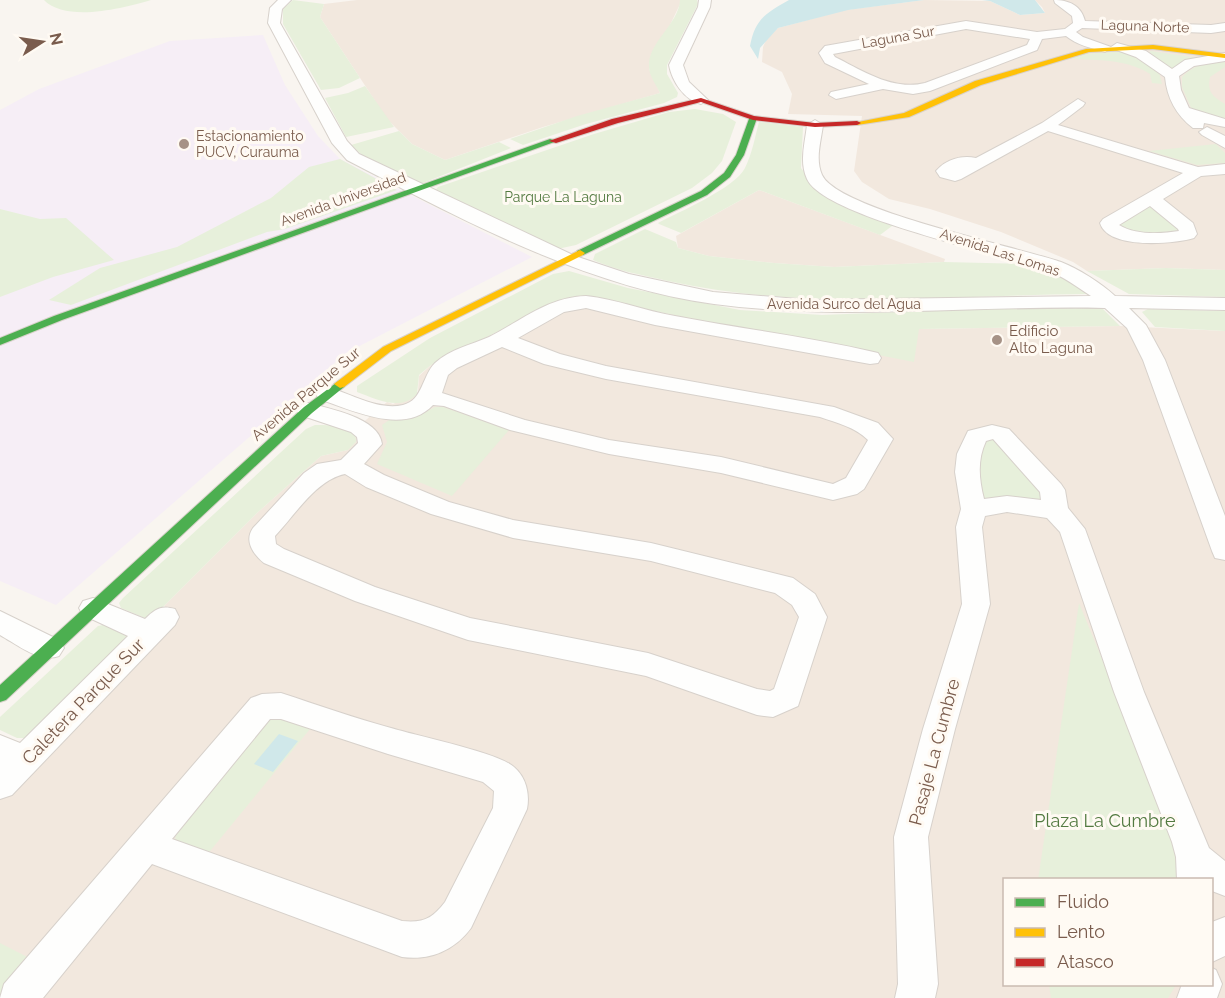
<svg xmlns="http://www.w3.org/2000/svg" width="1225" height="998" viewBox="0 0 1225 998" font-family="Raleway,sans-serif">
<rect width="100%" height="100%" fill="#f9f5f0"/>
<g fill="#f2e8de" fill-rule="evenodd">
<path d="M357 0H680L681 2 649 69 660 93 543 127 445 160 412 144 387 119 320 17 324 4Z"/>
<path d="M924 0 990 1 1020 15 1045 13 1042 7 1035 0H1225V270L1166 268 1087 271 1073 262 1001 232 930 209 889 199 862 182 854 171 862 116 788 114 792 94 782 72 762 62 763 47 767 38 778 28 845 10Z"/>
<path d="M759 190 945 259 944 262 834 267 774 263 709 256 678 248 676 236Z"/>
<path d="M577 296 656 313 919 329 1120 326 1225 331V998H0V796L178 613 164 606 257 513 321 456 348 450 353 431 387 402 393 404 418 392 419 376 431 365 562 299ZM1004 880H1212V984H1004Z"/>
</g>
<path fill="#f6eef6" d="M263 35 285 85 318 136 340 159 532 257 346 353 56 605 0 581V110L39 89 170 41Z"/>
<g fill="#e7f0db">
<path d="M44 0H151C124 8 66 23 44 0Z"/>
<path d="M293 0 324 4 320 17 360 78 339 88 321 90 283 24V9Z"/>
<path d="M680 0H697L698 4 667 65V74L678 93 677 97 664 103 586 124 523 145 510 139 577 116 660 93C657 86 649 76 649 67 647 43 679 24 680 0Z"/>
<path d="M1128 51 1159 72 1162 84 1152 83 1150 74C1127 59 1097 60 1071 59L1084 54Z"/>
<path d="M1151 51 1198 58 1171 69 1148 53Z"/>
<path d="M1225 59V67L1210 77C1207 92 1212 96 1225 104V122L1192 110 1182 87V77C1195 64 1207 62 1225 59Z"/>
<path d="M365 86 394 127 346 137 325 98 348 93Z"/>
<path d="M695 109 723 114 736 122 722 161 712 173 692 188 576 245 562 248 547 247 435 191 438 187 594 134 669 112Z"/>
<path d="M759 122 803 127 801 168 815 186 896 223 880 235 759 190 681 233 659 224 658 223C679 212 735 188 745 168 752 154 755 137 759 122Z"/>
<path d="M399 131 412 144 445 160 499 142 511 148 423 183 415 182 362 155 351 145Z"/>
<path d="M1216 144 1225 153V163L1197 165 1149 151Z"/>
<path d="M340 159 397 190 285 229 267 232 71 305 49 300 100 268 177 247 271 198 309 167Z"/>
<path d="M1150 206 1184 228 1180 233 1128 234 1115 226Z"/>
<path d="M0 209 40 219 66 218 114 260 53 277 0 297Z"/>
<path d="M645 229 676 242 678 248 709 256 774 263 834 267 944 262 1032 264 1054 272 1089 294C948 295 807 312 668 281 642 275 618 271 593 260L595 254Z"/>
<path d="M1166 268 1225 270V297L1129 294 1087 271Z"/>
<path d="M569 271 628 288 740 310 822 315 1027 307 1102 308 1120 326 919 329 914 362 577 296 562 299 431 365 419 375 417 394C401 412 376 399 357 392V386L430 338 553 274Z"/>
<path d="M1148 309 1225 311V331L1155 327 1142 312Z"/>
<path d="M435 407H443L509 430 452 496 377 464 387 442 382 425 392 418 416 417Z"/>
<path d="M315 425C328 425 358 425 356 442L348 450 321 456 257 513 152 618H145L121 608 119 603 123 598 306 429Z"/>
<path d="M991 436 1046 490 1050 507 980 501 979 443Z"/>
<path d="M1079 603 1177 842 1183 879 1038 880Z"/>
<path d="M107 624 132 635 26 738H17L0 730V717L98 626Z"/>
<path d="M280 716 310 729 206 856 175 841 177 825 266 721Z"/>
<path d="M0 943 37 962 0 998Z"/>
<path d="M1049 985V984L1176 985 1168 998H1051Z"/>
</g>
<g fill="#d0e8ea">
<path d="M789 0H924L848 10 778 28 760 48 758 59 750 46C755 19 766 13 789 0Z"/>
<path d="M982 0H1035L1045 13 1020 15 990 1Z"/>
<path d="M279 734 298 741 273 772 254 764Z"/>
</g>
<g fill="none" stroke-linecap="round" stroke-linejoin="round">
<g stroke="#d7d1cb" stroke-width="2">
<g id="street">
<path d="M278 0H291L282 9 280 23 347 141 359 154 575 256 629 274 713 292 810 300 1091 296C1077 287 1063 276 1048 271 1003 254 824 217 807 179 799 162 805 143 807 125L815 120 823 125C821 141 815 159 822 175 838 210 1018 247 1061 262 1079 269 1101 283 1115 296L1225 298V310L1129 308 1146 325 1165 360 1225 516V560L1215 558 1212 551 1143 360 1127 328 1105 308C975 305 843 321 714 304 586 287 461 219 347 160L332 143 268 23 270 8Z"/>
<path d="M699 0H711L710 7 683 65 689 82 708 100 701 104C684 100 672 81 669 65L698 7Z"/>
<path d="M1054 0C1068 0 1081 5 1085 21L1211 25 1225 23V31L1211 33 1082 28 1076 32 1083 37 1111 47 1117 43 1146 51 1172 69 1185 60 1225 53V61L1194 66 1179 76 1181 90 1189 108 1225 119V127L1204 123 1203 128H1193C1176 115 1167 98 1165 77L1136 57 1111 48 1105 52C1091 48 1077 45 1066 36L1042 39 1037 50 930 91 913 94 883 89 836 99 829 95 831 92 869 84 825 63 819 53 825 46 966 21 1037 32 1065 29 1073 23 1072 16 1055 3ZM966 29 1030 39 1027 45 1019 48 925 83C893 91 863 71 835 57L833 54Z"/>
<path d="M1078 99 1085 103 1083 106 1058 125 1198 167 1225 164V174L1201 176 1163 199 1193 223 1197 234 1194 238C1174 244 1108 250 1100 223L1103 219 1183 173 1048 131 961 179 955 181 940 177 936 171C946 159 962 155 976 158L1042 123ZM1150 206 1178 229 1179 231C1160 234 1135 235 1119 225Z"/>
<path d="M1207 127 1225 136V148L1202 135 1199 132Z"/>
<path d="M586 296C616 299 645 311 675 316 742 329 811 337 878 353L881 358 878 363 870 364 655 325 586 308 564 312 518 338 560 354 606 366 834 407 878 423 893 439 864 489 857 494 833 500 721 473 609 454 510 430 444 406 433 405C404 436 352 410 319 399L316 394 319 389 327 387C350 393 378 411 403 405 423 400 422 376 435 363 450 349 471 345 489 337 521 321 548 297 586 296ZM502 347 544 364 606 379 820 417C837 423 855 427 868 440L846 478 833 484 721 457 609 440 525 420 442 393 448 375 457 368Z"/>
<path d="M308 403C331 409 379 418 382 444L364 464 384 475 449 502 513 520 651 543 793 578 815 594 827 617 798 706 773 717 757 715 646 676 468 640 355 601 264 563C253 554 244 541 253 528L304 473 317 464 341 460 358 443 357 437 351 432 300 415 296 410 300 405ZM345 474 366 487 431 514 513 538 651 561 775 593 792 605 799 617 774 689 770 691 757 689 648 653 470 618 375 587 284 549 276 544 275 536C295 515 316 480 345 474Z"/>
<path d="M992 425 1009 429 1061 484 1065 490 1068 508 1085 529 1144 692 1209 848 1225 861V896L1212 891V880H1177L1176 857 1172 842 1114 692 1060 532 1047 518 1007 512 985 516 982 527 990 604 955 729 928 837 938 984 935 998H895L898 984 894 837 923 729 962 604 956 527 961 509 955 472 957 454 968 431ZM993 439 1040 492 1041 500 1007 496 984 499C979 479 977 460 986 441Z"/>
<path d="M93 598 145 619C155 609 161 605 175 609L179 617 175 625 12 795 0 799V735L20 743 128 636 83 615 79 608 83 601Z"/>
<path d="M0 611 59 640 64 648 59 656C39 663 18 645 0 635Z"/>
<path d="M281 693C318 705 354 718 391 728 417 736 497 752 514 767 526 777 530 794 527 809L471 928C455 950 430 961 402 957L152 864 43 998H0L4 984 251 698 262 694ZM270 719H281L388 754 483 782 494 791 493 808 445 902C432 919 423 923 402 921L172 839Z"/>
<path d="M1225 917V956L1212 962V922Z"/>
<path d="M1212 968 1216 970 1222 984 1217 998H1177L1182 984H1212Z"/>
</g>
</g>
<g stroke="#d9d2cb" stroke-width="2">
<g id="fast">
<path d="M750 116 757 118 744 155 730 177 707 195 583 255H577V251L701 191 724 173 736 155Z"/>
<path d="M550 139 557 141 62 320 0 345V338L54 316Z"/>
<path d="M340 380 346 384 344 387 312 413 6 700 0 702V685L304 407Z"/>
</g>
</g>
<g stroke="#d9d2cb" stroke-width="2">
<g id="slow">
<path d="M1153 45 1225 54V58L1153 49 1089 52 981 85 909 117 857 125 853 123 904 113 975 81 1086 49Z"/>
<path d="M580 250 585 253 583 255 391 351 344 387 340 388 334 384 383 347Z"/>
</g>
</g>
<g stroke="#d9d2cb" stroke-width="2">
<path id="jam" d="M701 98 754 116 815 123 857 121 861 123 857 125 815 127 753 120 701 102 618 123 556 143 549 141 612 119Z"/>
</g>
<use href="#street" fill="#fefefd" fill-rule="evenodd"/>
<use href="#fast" fill="#4caf50" fill-rule="evenodd"/>
<use href="#slow" fill="#ffc107" fill-rule="evenodd"/>
<use href="#jam" fill="#c62828" fill-rule="evenodd"/>
</g>
<g fill="#a69286" stroke="#fffaf3" stroke-width="2">
<circle cx="184" cy="144" r="6"/>
<circle cx="997" cy="340" r="6"/>
</g>
<g text-anchor="middle" dominant-baseline="central" stroke-width="6" stroke-linejoin="round" paint-order="stroke">
<g font-size="14" fill="#7a5c4d" stroke="#fffaf3">
<text transform="translate(1145 26) rotate(2)">Laguna Norte</text>
<text transform="translate(898 37) rotate(-10)">Laguna Sur</text>
<text transform="translate(343 199) rotate(-20)">Avenida Universidad</text>
<text transform="translate(1000 252) rotate(18)">Avenida Las Lomas</text>
<text x="844" y="304">Avenida Surco del Agua</text>
</g>
<g font-size="14" fill="#7a5c4d" stroke="#fffaf3" text-anchor="start">
<text x="196" y="136">Estacionamiento<tspan x="196" dy="16">PUCV, Curauma</tspan></text>
</g>
<g font-size="14" fill="#537a41" stroke="#fffaf3">
<text x="563" y="197">Parque La Laguna</text>
</g>
<g font-size="15" fill="#7a5c4d" stroke="#fffaf3" text-anchor="start">
<text x="1009" y="331">Edificio<tspan x="1009" dy="17">Alto Laguna</tspan></text>
</g>
<g font-size="15" fill="#7a5c4d" stroke="#fffaf3">
<text transform="translate(306 394) rotate(-40)">Avenida Parque Sur</text>
</g>
<g font-size="18" fill="#7a5c4d" stroke="#fffaf3">
<text transform="translate(83 701) rotate(-46)">Caletera Parque Sur</text>
<text transform="translate(934 752) rotate(-75)">Pasaje La Cumbre</text>
</g>
<g font-size="18" fill="#537a41" stroke="#fffaf3">
<text x="1105" y="820">Plaza La Cumbre</text>
</g>
</g>
<rect x="1003" y="878" width="210" height="108" fill="#fffaf3" stroke="#cabbb1" stroke-width="1.5"/>
<rect x="1015" y="898" width="30" height="9" fill="#4caf50" stroke="#cabbb1" stroke-width="1.5"/>
<text x="1057" y="908" font-size="18" fill="#7a5c4d">Fluido</text>
<rect x="1015" y="928" width="30" height="9" fill="#ffc107" stroke="#cabbb1" stroke-width="1.5"/>
<text x="1057" y="938" font-size="18" fill="#7a5c4d">Lento</text>
<rect x="1015" y="958" width="30" height="9" fill="#c62828" stroke="#cabbb1" stroke-width="1.5"/>
<text x="1057" y="968" font-size="18" fill="#7a5c4d">Atasco</text>
<g transform="translate(42 42) rotate(78)" stroke="#fffaf3" stroke-width="4.5" paint-order="stroke">
<path d="M0-4.5L10 22L0 15L-10 22Z" fill="#7a5c4d"/>
<text y="-9" font-size="16" font-weight="bold" text-anchor="middle" fill="#7a5c4d">N</text>
</g>
</svg>
